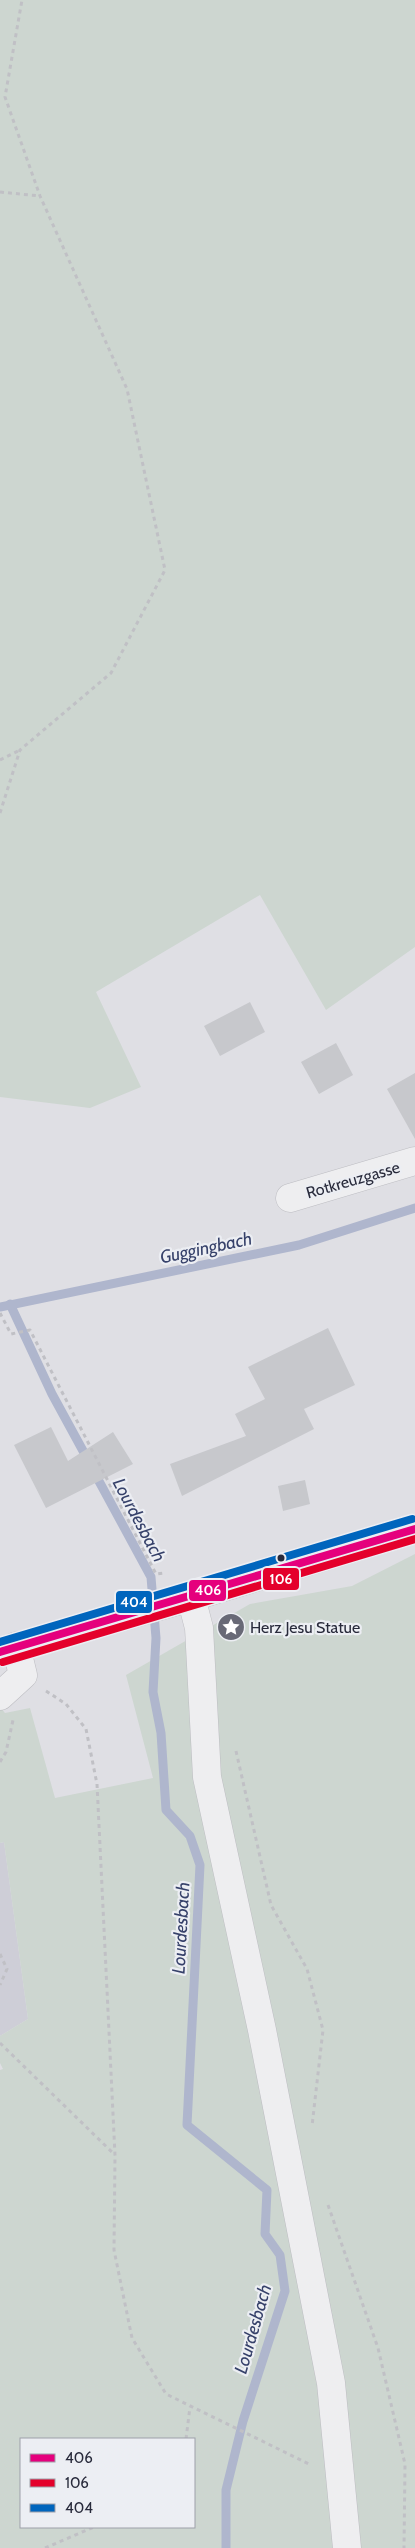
<svg xmlns="http://www.w3.org/2000/svg" width="415" height="2548" viewBox="0 0 415 2548" font-family="Cabin,sans-serif">
<rect width="100%" height="100%" fill="#dfdfe4"/>
<path fill="#ceced7" d="M4 1842 28 2019 0 2036V1843Z"/>
<g fill="#cdd6d0" fill-rule="evenodd">
<path d="M0 0H415V947L326 1010 260 895 96 992 141 1087 90 1108 0 1097Z"/>
<path d="M415 1554V2548H0V2070L3 2069 0 2063V2036L28 2019 4 1842 0 1843V1707L5 1713 30 1708 55 1798 153 1778 126 1675 250 1604 352 1586ZM21 2439H194V2527H21Z"/>
</g>
<g fill="none" stroke-linecap="round" stroke-linejoin="round">
<g stroke="#afb6cd" stroke-width="9">
<path d="M10 1304 52 1394 88 1460"/>
<path d="M0 1307 299 1245 415 1208"/>
<path d="M94 1472 151 1577 156 1638 153 1692 161 1733 166 1810 190 1836 200 1865 187 2125 267 2190 265 2234 280 2255 285 2291 243 2421 226 2490V2548"/>
</g>
</g>
<g fill="#c7c8cc">
<path d="M250 1002 265 1032 220 1056 204 1026Z"/>
<path d="M336 1043 353 1075 319 1094 301 1062Z"/>
<path d="M415 1073V1139L387 1089Z"/>
<path d="M328 1328 355 1385 304 1409 314 1429 182 1496 170 1464 246 1436 235 1414 265 1399 248 1367Z"/>
<path d="M51 1427 68 1461 113 1432 133 1464 46 1508 14 1445Z"/>
<path d="M305 1480 310 1504 283 1511 278 1486Z"/>
</g>
<g fill="none" stroke-linecap="round" stroke-linejoin="round">
<g stroke="#bdbdc2" stroke-width="29">
<g id="minor">
<path d="M290 1198 415 1161"/>
<path d="M191 1597 199 1628 207 1777 262 2030 331 2383 347 2548"/>
<path d="M0 1696 23 1675 16 1646"/>
</g>
</g>
<g stroke="#bcbcc1" stroke-width="29">
<path id="major" d="M0 1652 191 1597 415 1529"/>
</g>
<g stroke="#c0c0c5" stroke-width="3" stroke-dasharray="4 4" stroke-linecap="butt">
<path d="M0 192 40 196"/>
<path d="M0 760 20 750"/>
<path d="M0 813 20 750 111 673 165 570 127 389 40 196 5 97 22 0"/>
<path d="M0 1313 11 1334 30 1330 156 1574 164 1573"/>
<path d="M46 1691 66 1704 86 1729 97 1784 115 2155 114 2250 132 2338 166 2394 309 2464"/>
<path d="M236 1751 271 1905 307 1969 323 2030 312 2126"/>
<path d="M0 1762 6 1752 13 1720"/>
<path d="M0 1954 7 1969 0 1985"/>
<path d="M0 2043 115 2155"/>
<path d="M328 2205 378 2348 405 2464 404 2548"/>
<path d="M186 2439 190 2407"/>
<path d="M45 2548 94 2527"/>
</g>
<use href="#minor" stroke="#eeeef0" stroke-width="28"/>
<use href="#major" stroke="#f3f3f4" stroke-width="28"/>
<g stroke="#eceef3" stroke-width="11">
<path id="bus-1" d="M0 1652 415 1529"/>
</g>
<g stroke="#eceef3" stroke-width="11">
<path id="bus-2" d="M3 1662 415 1539"/>
</g>
<g stroke="#eceef3" stroke-width="11">
<path id="bus-3" d="M0 1642 412 1519"/>
</g>
<use href="#bus-1" stroke="#e5007d" stroke-width="8"/>
<use href="#bus-2" stroke="#e4002b" stroke-width="8"/>
<use href="#bus-3" stroke="#0065bd" stroke-width="8"/>
</g>
<defs>
<g id="sight-disc" transform="scale(1.4375)"><circle r="9.5" fill="#686976" stroke="#eceef3"/><path d="M0-6L1.8-2.2L6-1.7L2.9 1.2L3.7 5.4L0 3.3L-3.7 5.4L-2.9 1.2L-6-1.7L-1.8-2.2Z" fill="#fff"/></g>
</defs>
<g fill-rule="evenodd">
<use href="#sight-disc" x="231" y="1627"/>
</g>
<circle fill="#282a3b" stroke="#eceef3" stroke-width="2" cx="281" cy="1558" r="4.5"/>
<g text-anchor="middle" dominant-baseline="central" stroke-width="4.5" stroke-linejoin="round" paint-order="stroke">
<g font-size="16" fill="#282a3b" stroke="#eceef3">
<text transform="translate(353 1180) rotate(-16)">Rotkreuzgasse</text>
</g>
<g font-size="16" fill="#282a3b" stroke="#eceef3" text-anchor="start">
<text x="250" y="1627">Herz Jesu Statue</text>
</g>
<g font-size="18" font-style="italic" fill="#36416a" stroke="#eceef3">
<text transform="translate(206 1248) rotate(-12)">Guggingbach</text>
<text transform="translate(139 1520) rotate(62)">Lourdesbach</text>
<text transform="translate(181 1928) rotate(-87)">Lourdesbach</text>
<text transform="translate(253 2329) rotate(-74)">Lourdesbach</text>
</g>
</g>
<g stroke="#eceef3" stroke-width="2">
<rect x="262" y="1567" width="38" height="24" rx="5" fill="#e4002b"/>
<rect x="188" y="1579" width="39" height="23" rx="5" fill="#e5007d"/>
<rect x="115" y="1590" width="38" height="24" rx="5" fill="#0065bd"/>
</g>
<g font-size="14" text-anchor="middle" font-weight="bold" fill="#fff">
<text x="281" y="1584">106</text>
<text x="208" y="1595">406</text>
<text x="134" y="1607">404</text>
</g>
<rect x="20" y="2438" width="175" height="90" fill="#eceef3" stroke="#9ea0a9"/>
<rect x="30" y="2454" width="25" height="8" fill="#e5007d" stroke="#9ea0a9"/>
<text x="65" y="2463" font-size="15" fill="#282a3b">406</text>
<rect x="30" y="2479" width="25" height="8" fill="#e4002b" stroke="#9ea0a9"/>
<text x="65" y="2488" font-size="15" fill="#282a3b">106</text>
<rect x="30" y="2504" width="25" height="8" fill="#0065bd" stroke="#9ea0a9"/>
<text x="65" y="2513" font-size="15" fill="#282a3b">404</text>
</svg>
